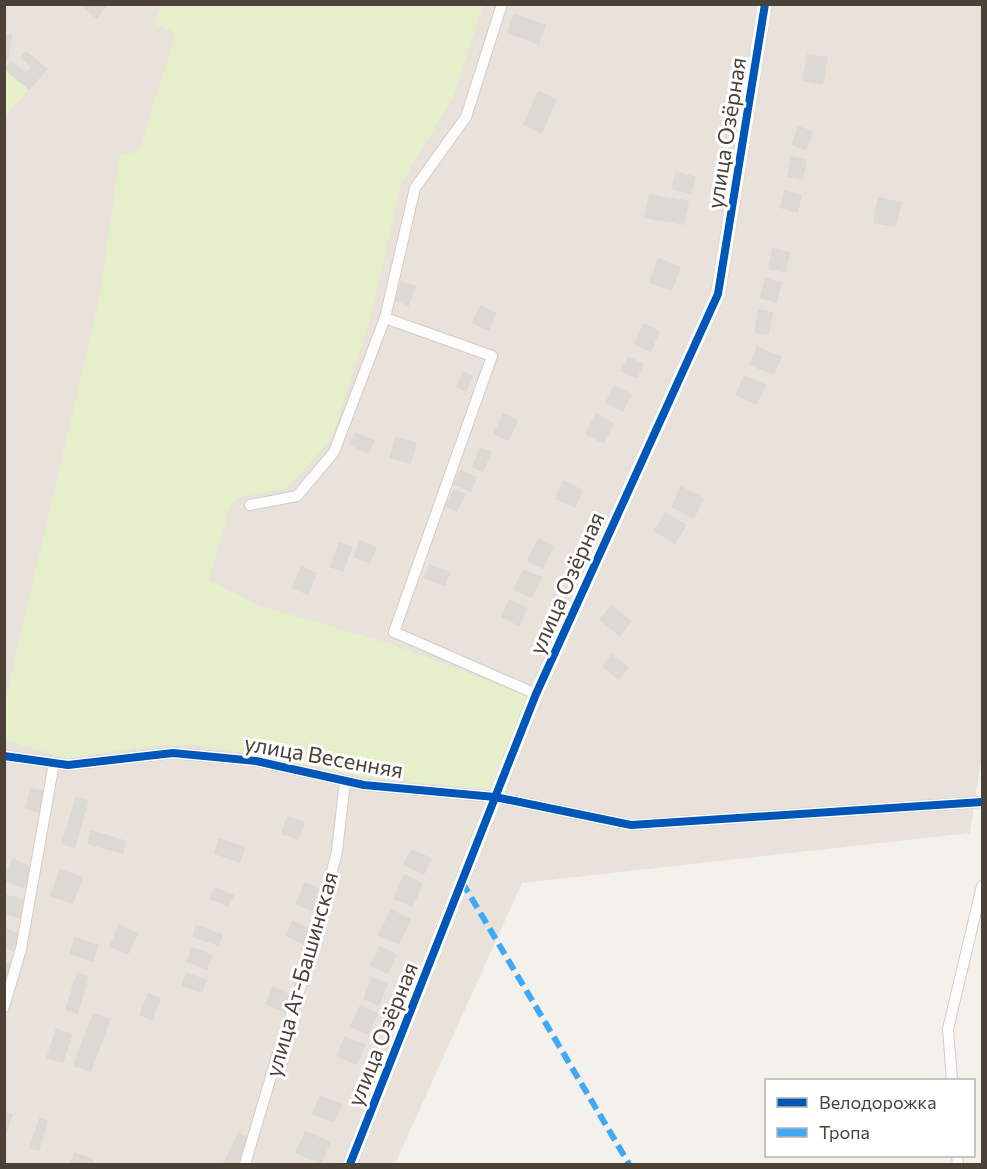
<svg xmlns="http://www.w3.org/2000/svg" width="987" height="1169" viewBox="0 0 987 1169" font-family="Commissioner,sans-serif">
<rect width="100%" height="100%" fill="#f4f1ed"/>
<path fill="#e8e2da" d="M5 5H982V755L970 833 522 883 395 1164H5Z"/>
<g fill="#e5f0cb">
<path d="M161 5H483L453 97 401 184 369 323 331 440 287 488 239 498 230 506 209 580 260 606 395 645 527 696 491 789 368 778 290 761 198 745H160L67 758 5 740V701L99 301 120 156 139 151 176 33 155 24Z"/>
<path d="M5 69 29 90 5 117Z"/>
</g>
<g fill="#dcd8d3">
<path d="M79 4H108L97 19Z"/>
<path d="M514 13 546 25 539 45 507 33Z"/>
<path d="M4 34 12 35 9 61 4 60Z"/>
<path d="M26 51 48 69 29 90 4 69 11 60 26 73 31 67 20 58Z"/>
<path d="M807 54 828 57 823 85 802 81Z"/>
<path d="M538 91 557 99 542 134 523 125Z"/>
<path d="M798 126 813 131 806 150 791 145Z"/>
<path d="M791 156 807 159 803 180 787 177Z"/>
<path d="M676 171 696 177 691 194 671 189Z"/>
<path d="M784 190 802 195 798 213 780 208Z"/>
<path d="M649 194 689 201 684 225 644 218Z"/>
<path d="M878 197 902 202 896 227 873 223Z"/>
<path d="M772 248 790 252 786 273 768 269Z"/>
<path d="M658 258 681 267 672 291 649 283Z"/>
<path d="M765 278 782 282 777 303 760 298Z"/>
<path d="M401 281 416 286 409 306 394 300Z"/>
<path d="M480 305 497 313 489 331 472 323Z"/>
<path d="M758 309 773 312 769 335 754 333Z"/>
<path d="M643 323 660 331 651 352 634 344Z"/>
<path d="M757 346 782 357 774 375 749 365Z"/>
<path d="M628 356 644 364 637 379 620 371Z"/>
<path d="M464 371 473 376 466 392 456 387Z"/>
<path d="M744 375 766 385 757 405 735 395Z"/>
<path d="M614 385 632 394 623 412 605 403Z"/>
<path d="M503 413 518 420 509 441 493 434Z"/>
<path d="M596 413 614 423 604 444 585 434Z"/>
<path d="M355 432 375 440 369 454 349 445Z"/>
<path d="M396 436 417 443 411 464 389 458Z"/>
<path d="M480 447 492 452 483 472 472 467Z"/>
<path d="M460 469 477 477 471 492 453 484Z"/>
<path d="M563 480 583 490 575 508 555 499Z"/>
<path d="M681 486 704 498 694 519 671 507Z"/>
<path d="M454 489 466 494 457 512 445 507Z"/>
<path d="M665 512 687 525 675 544 654 531Z"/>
<path d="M538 538 554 546 543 569 527 561Z"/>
<path d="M360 540 377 547 370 564 353 557Z"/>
<path d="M339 542 353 547 343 572 330 567Z"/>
<path d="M429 564 450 572 445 586 424 578Z"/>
<path d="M301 566 317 573 308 595 291 588Z"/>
<path d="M523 569 542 577 532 598 513 590Z"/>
<path d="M509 599 528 608 519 626 501 617Z"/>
<path d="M611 605 632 621 620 637 599 620Z"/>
<path d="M611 654 629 667 619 680 602 667Z"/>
<path d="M30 788 50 792 45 814 25 809Z"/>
<path d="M76 796 89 800 75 848 61 844Z"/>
<path d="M287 816 305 822 298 840 281 834Z"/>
<path d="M91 830 127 841 123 854 87 844Z"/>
<path d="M219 838 246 847 240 863 214 854Z"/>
<path d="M411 849 432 858 424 875 403 865Z"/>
<path d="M13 858 34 869 23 889 4 880V875Z"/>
<path d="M60 869 83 877 73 904 50 896Z"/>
<path d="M404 874 423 883 413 907 393 899Z"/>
<path d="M305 882 325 891 315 913 295 904Z"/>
<path d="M214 887 234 895 229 907 209 899Z"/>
<path d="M4 894 27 900 21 919 4 914Z"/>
<path d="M391 909 411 919 399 945 378 935Z"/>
<path d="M292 920 314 930 307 946 285 936Z"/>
<path d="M119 924 138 933 128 955 109 947Z"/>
<path d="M196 925 223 934 219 946 192 937Z"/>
<path d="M4 928 19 933 13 951 4 948Z"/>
<path d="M75 937 99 945 93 962 69 954Z"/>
<path d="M379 946 397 954 388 974 370 966Z"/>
<path d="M192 947 213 955 207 970 186 962Z"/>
<path d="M4 961 13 964 5 985H4Z"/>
<path d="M77 972 89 976 78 1014 65 1010Z"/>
<path d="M186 972 207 980 202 993 181 986Z"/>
<path d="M372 977 388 984 379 1006 363 999Z"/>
<path d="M273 986 293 996 285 1013 265 1004Z"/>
<path d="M148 993 161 998 152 1021 139 1015Z"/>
<path d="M360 1005 378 1013 368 1035 350 1027Z"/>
<path d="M93 1013 111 1019 91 1072 73 1066Z"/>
<path d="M56 1028 73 1034 63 1063 46 1058Z"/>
<path d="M345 1036 366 1045 357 1065 336 1056Z"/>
<path d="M320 1095 342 1104 334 1123 312 1114Z"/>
<path d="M4 1111 13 1114 5 1139H4Z"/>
<path d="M39 1118 48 1121 39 1151 29 1148Z"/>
<path d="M305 1131 331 1142 321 1164 295 1153Z"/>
<path d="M238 1132 256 1140 245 1164H223Z"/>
<path d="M74 1152 94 1159 92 1164H70Z"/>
</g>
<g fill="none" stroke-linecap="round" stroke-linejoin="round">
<g stroke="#d1cdc9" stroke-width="12">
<g id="minor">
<path d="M385 318 492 356 394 632 536 694"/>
<path d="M250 505 297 496 334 452 385 318 415 188 466 117 502 4"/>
<path d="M4 756 68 765 173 753 256 761 364 785 495 797 631 825 982 802"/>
<path d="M4 1007 21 949 54 763"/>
<path d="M952 1080 948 1029 982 886"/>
<path d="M957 1156 958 1164"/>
<path d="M245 1164 275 1063 309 962 337 851 345 781"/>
</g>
</g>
<g stroke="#d1cdc9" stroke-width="15">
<path id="tertiary" d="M350 1164 536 694 718 294 765 4"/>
</g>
<use href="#minor" stroke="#fdfdfc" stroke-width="10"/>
<use href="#tertiary" stroke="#fdfdfc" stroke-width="14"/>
<path stroke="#3fa9f5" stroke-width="6" stroke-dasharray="12 6" stroke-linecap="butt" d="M462 882 629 1164"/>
<g stroke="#fff" stroke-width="11">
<g id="cycleway">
<path d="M4 756 68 765 173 753 256 761 364 785 495 797 631 825 982 802"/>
<path d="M350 1164 536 694 718 294 765 4"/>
</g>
</g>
<use href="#cycleway" stroke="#0057b8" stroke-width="8"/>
</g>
<g text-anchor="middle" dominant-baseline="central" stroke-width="6" stroke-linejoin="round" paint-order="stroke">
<g font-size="22" fill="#4c4137" stroke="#fff">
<text transform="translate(726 133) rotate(-81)">улица Озёрная</text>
<text transform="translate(566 583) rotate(-66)">улица Озёрная</text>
<text transform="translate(324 756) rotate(10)">улица Весенняя</text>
<text transform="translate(301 974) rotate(-74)">улица Ат-Башинская</text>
<text transform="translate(382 1034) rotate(-68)">улица Озёрная</text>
</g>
</g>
<rect width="987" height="1169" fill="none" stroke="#4c4137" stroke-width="12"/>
<rect x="765" y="1079" width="210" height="78" fill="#ffffff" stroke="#b7b3af" stroke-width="1.5"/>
<rect x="777" y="1098" width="30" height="9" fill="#0057b8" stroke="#b7b3af" stroke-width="1.5"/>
<text x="819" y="1109" font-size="18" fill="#4c4137">Велодорожка</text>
<rect x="777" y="1128" width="30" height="9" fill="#3fa9f5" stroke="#b7b3af" stroke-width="1.5"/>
<text x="819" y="1139" font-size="18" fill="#4c4137">Тропа</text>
</svg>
